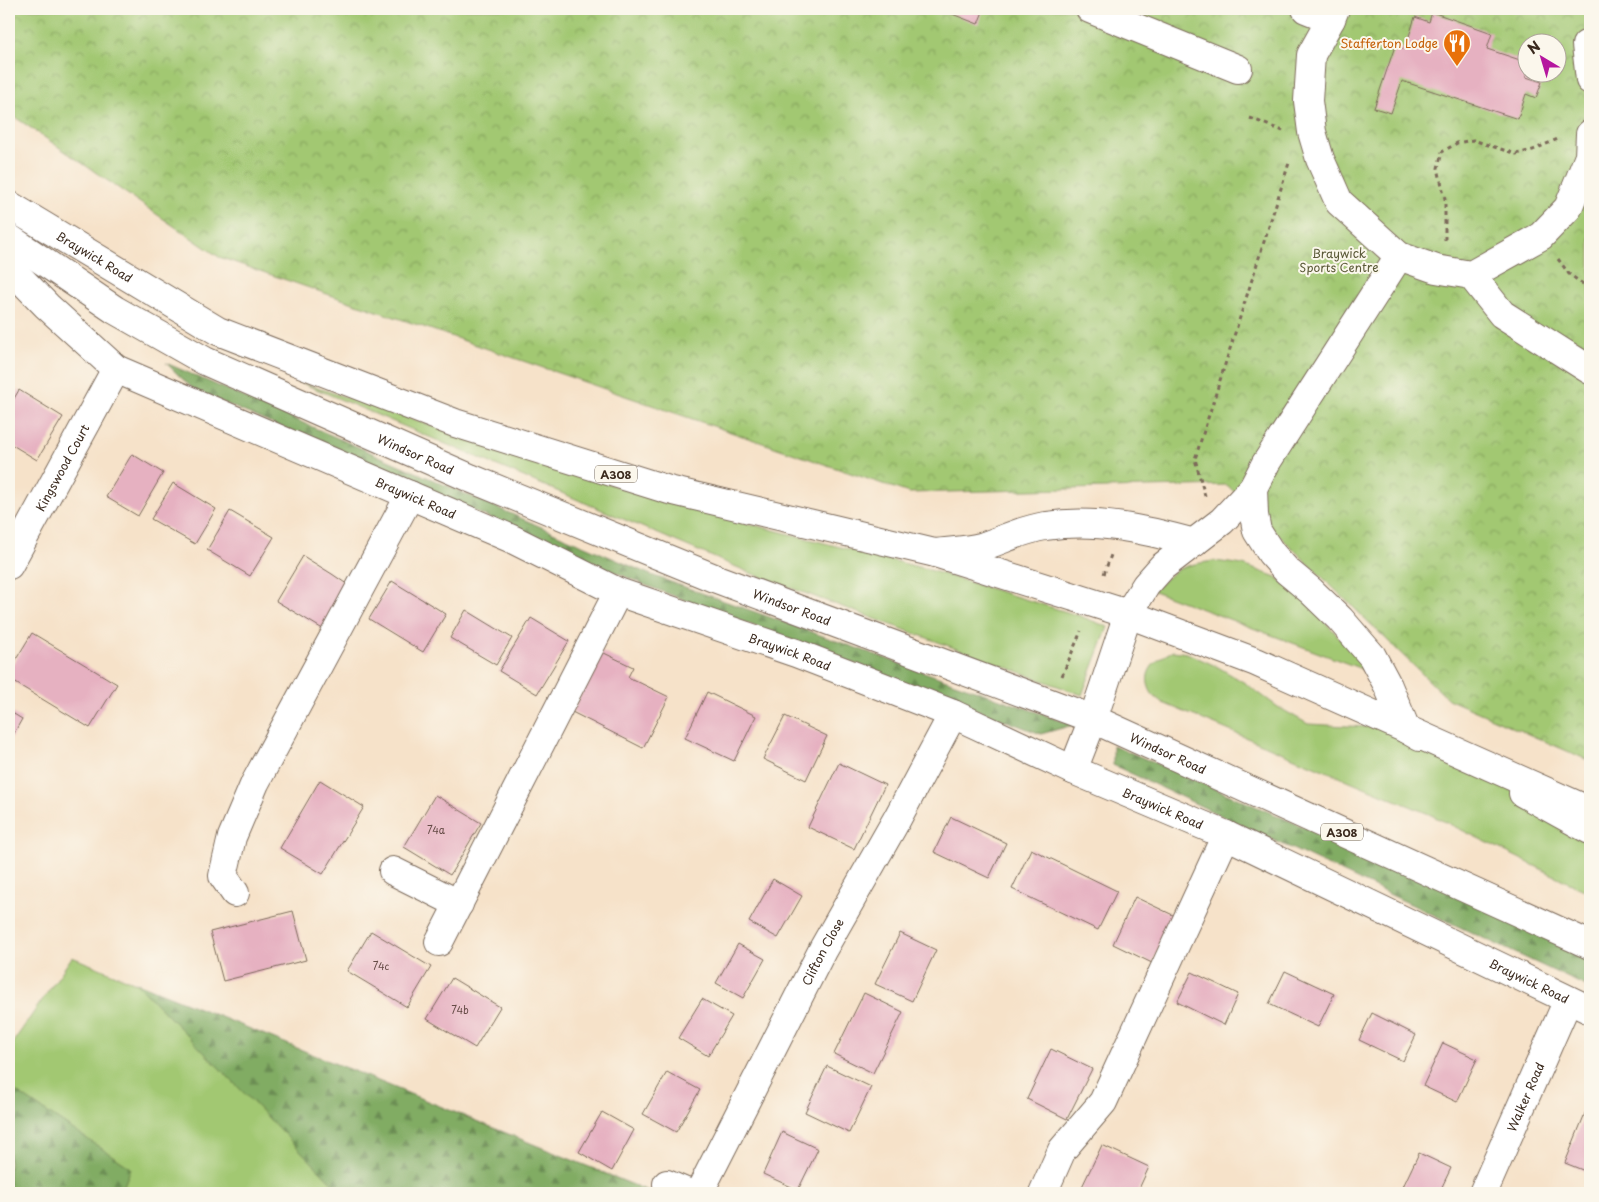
<svg xmlns="http://www.w3.org/2000/svg" width="1599" height="1202" viewBox="0 0 1599 1202" font-family="'Playpen Sans',sans-serif">
<defs>
<pattern id="forest-firs" width="22" height="20" patternUnits="userSpaceOnUse" patternTransform="scale(1.25)"><rect width="22" height="20" fill="#81ac64"/><path d="M5 1l3.5 6h-7zM16 11l3.5 6h-7z" fill="#6b8c52"/></pattern>
<pattern id="park-crowns" width="20" height="18" patternUnits="userSpaceOnUse" patternTransform="scale(1.25)"><rect width="20" height="18" fill="#a2c872"/><path d="M2 6a3 3 0 1 1 6 0M12 15a3 3 0 1 1 6 0" fill="none" stroke="#85a35d"/></pattern>
</defs>
<rect width="100%" height="100%" fill="#fbf7ec"/>
<filter id="ink" filterUnits="userSpaceOnUse"><feTurbulence type="fractalNoise" baseFrequency=".02" numOctaves="2"/><feDisplacementMap in="SourceGraphic" scale="10" xChannelSelector="R" yChannelSelector="G"/><feConvolveMatrix kernelMatrix="1 2 1 2 8 2 1 2 1" color-interpolation-filters="sRGB"/></filter>
<filter id="wash" filterUnits="userSpaceOnUse"><feTurbulence type="fractalNoise" baseFrequency=".0096" numOctaves="4" result="noise"/><feDisplacementMap in="SourceGraphic" scale="20" xChannelSelector="R" yChannelSelector="G"/><feGaussianBlur stdDeviation="1.12" result="paint"/><feColorMatrix in="noise" values="0 0 0 0 0 0 0 0 0 0 0 0 0 0 0 0 0 1.4 0 .05"/><feComposite in="paint" operator="in"/></filter>
<g filter="url(#wash)">
<rect width="100%" height="100%" fill="#f6e2c9"/>
<g fill="#a2c872" stroke="#6e7948">
<path d="M297 381 664 502 926 569 1080 616 1108 627 1082 695 753 574Z"/>
<path d="M1215 561 1243 565 1276 577 1304 600 1364 663 1362 669 1154 591C1176 567 1183 565 1215 561Z"/>
<path d="M1173 651 1187 653 1218 667 1245 683 1278 707 1308 724 1406 729 1590 836V893L1429 814 1163 703C1159 700 1153 696 1151 692 1140 671 1157 659 1173 651Z"/>
<path d="M72 957 653 1193H9V1048Z"/>
</g>
<g fill="url(#forest-firs)" stroke="#5e6b41">
<path d="M166 363 651 575 1073 725 1041 734 645 585 194 390Z"/>
<path d="M1113 745 1590 950V988L1113 765Z"/>
<path d="M135 982 653 1193H342Z"/>
<path d="M9 1087 131 1168 121 1193H9Z"/>
</g>
<path fill="url(#park-crowns)" stroke="#6e7948" fill-rule="evenodd" d="M9 9H1590V761L1448 699 1227 485 909 493 219 257 9 113ZM1526 42H1556V72H1526Z"/>
<g id="blocks">
<g fill="#e6b1c1">
<path d="M939 9H984L978 24Z"/>
<path d="M1432 12 1492 33 1487 49 1526 62 1527 72 1526 77 1542 82 1536 98 1526 94 1518 119 1402 81 1391 113 1374 108 1395 46 1405 49 1415 17 1429 22Z"/>
<path d="M19 390 63 417 37 460 9 443V407Z"/>
<path d="M132 454 163 473 138 516 106 497Z"/>
<path d="M173 483 216 509 195 544 151 519Z"/>
<path d="M230 511 274 537 250 576 207 550Z"/>
<path d="M303 556 332 574 351 587 326 631 276 601Z"/>
<path d="M392 581 446 614 423 652 369 619Z"/>
<path d="M466 610 512 638 496 665 450 638Z"/>
<path d="M531 618 569 641 537 694 499 671Z"/>
<path d="M32 633 117 684 90 728 9 679V671Z"/>
<path d="M602 652 633 667 628 677 669 697 643 748 572 712Z"/>
<path d="M707 692 756 716 734 761 685 738Z"/>
<path d="M9 711 22 719 9 742Z"/>
<path d="M785 716 827 736 806 780 763 759Z"/>
<path d="M839 763 885 785 854 849 808 827Z"/>
<path d="M320 780 364 807 323 874 280 848Z"/>
<path d="M435 795 481 823 450 875 404 847Z"/>
<path d="M951 817 1006 843 989 878 934 852Z"/>
<path d="M1031 849 1117 891 1098 930 1012 889Z"/>
<path d="M773 879 802 896 778 938 749 922Z"/>
<path d="M1135 897 1175 916 1152 963 1113 944Z"/>
<path d="M293 911 306 960 223 981 210 932Z"/>
<path d="M371 931 431 967 407 1007 347 971Z"/>
<path d="M900 933 936 950 912 1001 875 984Z"/>
<path d="M738 944 765 959 743 998 716 983Z"/>
<path d="M1285 971 1334 994 1318 1027 1269 1004Z"/>
<path d="M1192 972 1238 994 1224 1025 1177 1002Z"/>
<path d="M452 978 500 1007 475 1048 427 1019Z"/>
<path d="M864 993 903 1012 873 1073 834 1054Z"/>
<path d="M702 999 732 1016 708 1056 678 1038Z"/>
<path d="M1372 1013 1416 1035 1403 1061 1359 1040Z"/>
<path d="M1443 1043 1477 1059 1457 1102 1423 1086Z"/>
<path d="M1051 1049 1092 1069 1067 1119 1027 1099Z"/>
<path d="M827 1066 871 1087 849 1133 805 1112Z"/>
<path d="M667 1072 700 1090 676 1132 643 1114Z"/>
<path d="M1586 1111 1590 1113V1173L1565 1163Z"/>
<path d="M602 1112 634 1130 612 1171 579 1152Z"/>
<path d="M782 1132 818 1149 798 1190 763 1174Z"/>
<path d="M1102 1145 1149 1167 1137 1193H1079Z"/>
<path d="M1419 1153 1451 1168 1439 1193H1400Z"/>
</g>
</g>
</g>
<g filter="url(#ink)">
<use href="#blocks" fill-opacity="0" stroke="#7c6a5a" stroke-width="1"/>
<g fill="none" stroke-linecap="round" stroke-linejoin="round">
<g stroke="#7c6a5a" stroke-width="30">
<g id="minor">
<path d="M1090 9 1238 69"/>
<path d="M1306 9 1331 19"/>
<path d="M1335 9 1331 19 1311 55 1308 101 1312 132 1320 159 1339 202 1399 256 1436 269 1471 275 1541 236 1568 208 1589 156 1590 134"/>
<path d="M1586 45 1590 80"/>
<path id="s1" d="M9 267 47 306 116 369 512 539 618 592 796 653 953 714 1073 770 1226 835 1590 1010"/>
<path d="M1471 275 1502 314 1590 370"/>
<path d="M1253 488 1254 515 1257 531 1271 553 1287 571 1311 591 1340 619 1372 656 1388 686 1406 729 1420 737"/>
<path d="M935 553C950 551 967 551 981 547 1003 540 1023 529 1046 526 1096 518 1147 530 1194 543"/>
<path id="s2" d="M9 565 116 369"/>
<path d="M1073 770 1093 719 1128 614 1146 585 1162 567 1222 521 1253 488 1266 463 1399 256"/>
<path d="M1523 793 1590 830"/>
<path d="M393 871 459 904"/>
<path d="M235 893 223 876 232 837 255 783 410 495"/>
<path d="M439 942 618 592"/>
<path d="M667 1184 688 1193"/>
<path id="s3" d="M699 1193 823 949 897 819 953 714"/>
<path d="M1043 1193 1062 1150 1103 1102 1226 835"/>
<path id="s4" d="M1483 1193 1568 1000"/>
</g>
</g>
<g stroke="#7c6a5a" stroke-width="30">
<g id="major">
<path id="s5" d="M9 205 218 331 455 423 669 490 935 553 1128 614 1256 662 1590 811"/>
<path id="s6" d="M9 238 115 310 205 361 470 478 714 578 1093 719 1590 945"/>
</g>
</g>
<g stroke="#7c6a5a" stroke-width="3" stroke-dasharray="4 4" stroke-linecap="butt">
<path d="M1250 118 1283 131"/>
<path d="M1445 240V199L1438 168 1442 152 1457 143 1473 140 1516 154 1533 150 1560 138"/>
<path d="M1558 259 1569 274 1590 289"/>
<path d="M1205 496 1195 459 1289 163"/>
<path d="M1104 574 1111 555"/>
<path d="M1062 676 1081 631"/>
</g>
<use href="#minor" stroke="#fff" stroke-width="28"/>
<use href="#major" stroke="#fff" stroke-width="28"/>
</g>
</g>
<defs>
<g id="restaurant-pin" transform="scale(1.4375)"><path d="M0 17L-7.5 6A9.5 9.5 0 1 1 7.5 6Z" fill="#e8710a" stroke="#fbf7ec"/><path d="M-5-6h1v4h1v-4h1v4h1v-4h1v5L-1.5 .5V6h-2V.5L-5-1ZM5-6V6H3V1.5H1.5Q1.5-4 5-6Z" fill="#fff"/></g>
</defs>
<g fill-rule="evenodd">
<use href="#restaurant-pin" x="1457" y="43"/>
</g>
<g text-anchor="middle" dominant-baseline="central" stroke-width="4" stroke-linejoin="round" paint-order="stroke">
<g font-size="10" fill="#664c47">
<text x="436" y="829">74a</text>
<text x="381" y="965">74c</text>
<text x="460" y="1009">74b</text>
</g>
<g fill="#fbf7ec" stroke="#75685c" stroke-width="1">
<rect x="595" y="465.5" width="42" height="17" rx="4"/>
<rect x="1321" y="823.5" width="42" height="17" rx="4"/>
</g>
<g font-size="11" font-weight="bold" fill="#3b2a1e">
<text x="616" y="474">A308</text>
<text x="1342" y="832">A308</text>
</g>
<g font-size="12" fill="#c56008" stroke="#fbf7ec" text-anchor="end">
<text x="1438" y="43">Stafferton Lodge</text>
</g>
<g font-size="12" fill="#5a5937" stroke="#fbf7ec">
<text x="1339" y="253">Braywick<tspan x="1339" dy="14">Sports Centre</tspan></text>
</g>
<g font-size="12" fill="#3b2a1e" stroke="#fbf7ec">
<text stroke="none"><textPath href="#s5" startOffset="100">Braywick Road</textPath></text>
<text stroke="none"><textPath href="#s6" startOffset="462">Windsor Road</textPath></text>
<text stroke="none"><textPath href="#s2" startOffset="111">Kingswood Court</textPath></text>
<text stroke="none"><textPath href="#s1" startOffset="474">Braywick Road</textPath></text>
<text stroke="none"><textPath href="#s6" startOffset="868">Windsor Road</textPath></text>
<text stroke="none"><textPath href="#s1" startOffset="879">Braywick Road</textPath></text>
<text stroke="none"><textPath href="#s6" startOffset="1272">Windsor Road</textPath></text>
<text stroke="none"><textPath href="#s1" startOffset="1284">Braywick Road</textPath></text>
<text stroke="none"><textPath href="#s3" startOffset="271">Clifton Close</textPath></text>
<text stroke="none"><textPath href="#s1" startOffset="1689">Braywick Road</textPath></text>
<text stroke="none"><textPath href="#s4" startOffset="105">Walker Road</textPath></text>
</g>
</g>
<rect width="1599" height="1202" fill="none" stroke="#fbf7ec" stroke-width="30"/>
<g transform="translate(1542 58) rotate(322)"><circle r="24" fill="#fbf7ec" stroke="#aea59a"/>
<path d="M0-4L9 19L0 12L-9 19Z" fill="#b5179e"/>
<text y="-8" font-size="14" font-weight="bold" text-anchor="middle" fill="#3b2a1e">N</text>
</g>
</svg>
